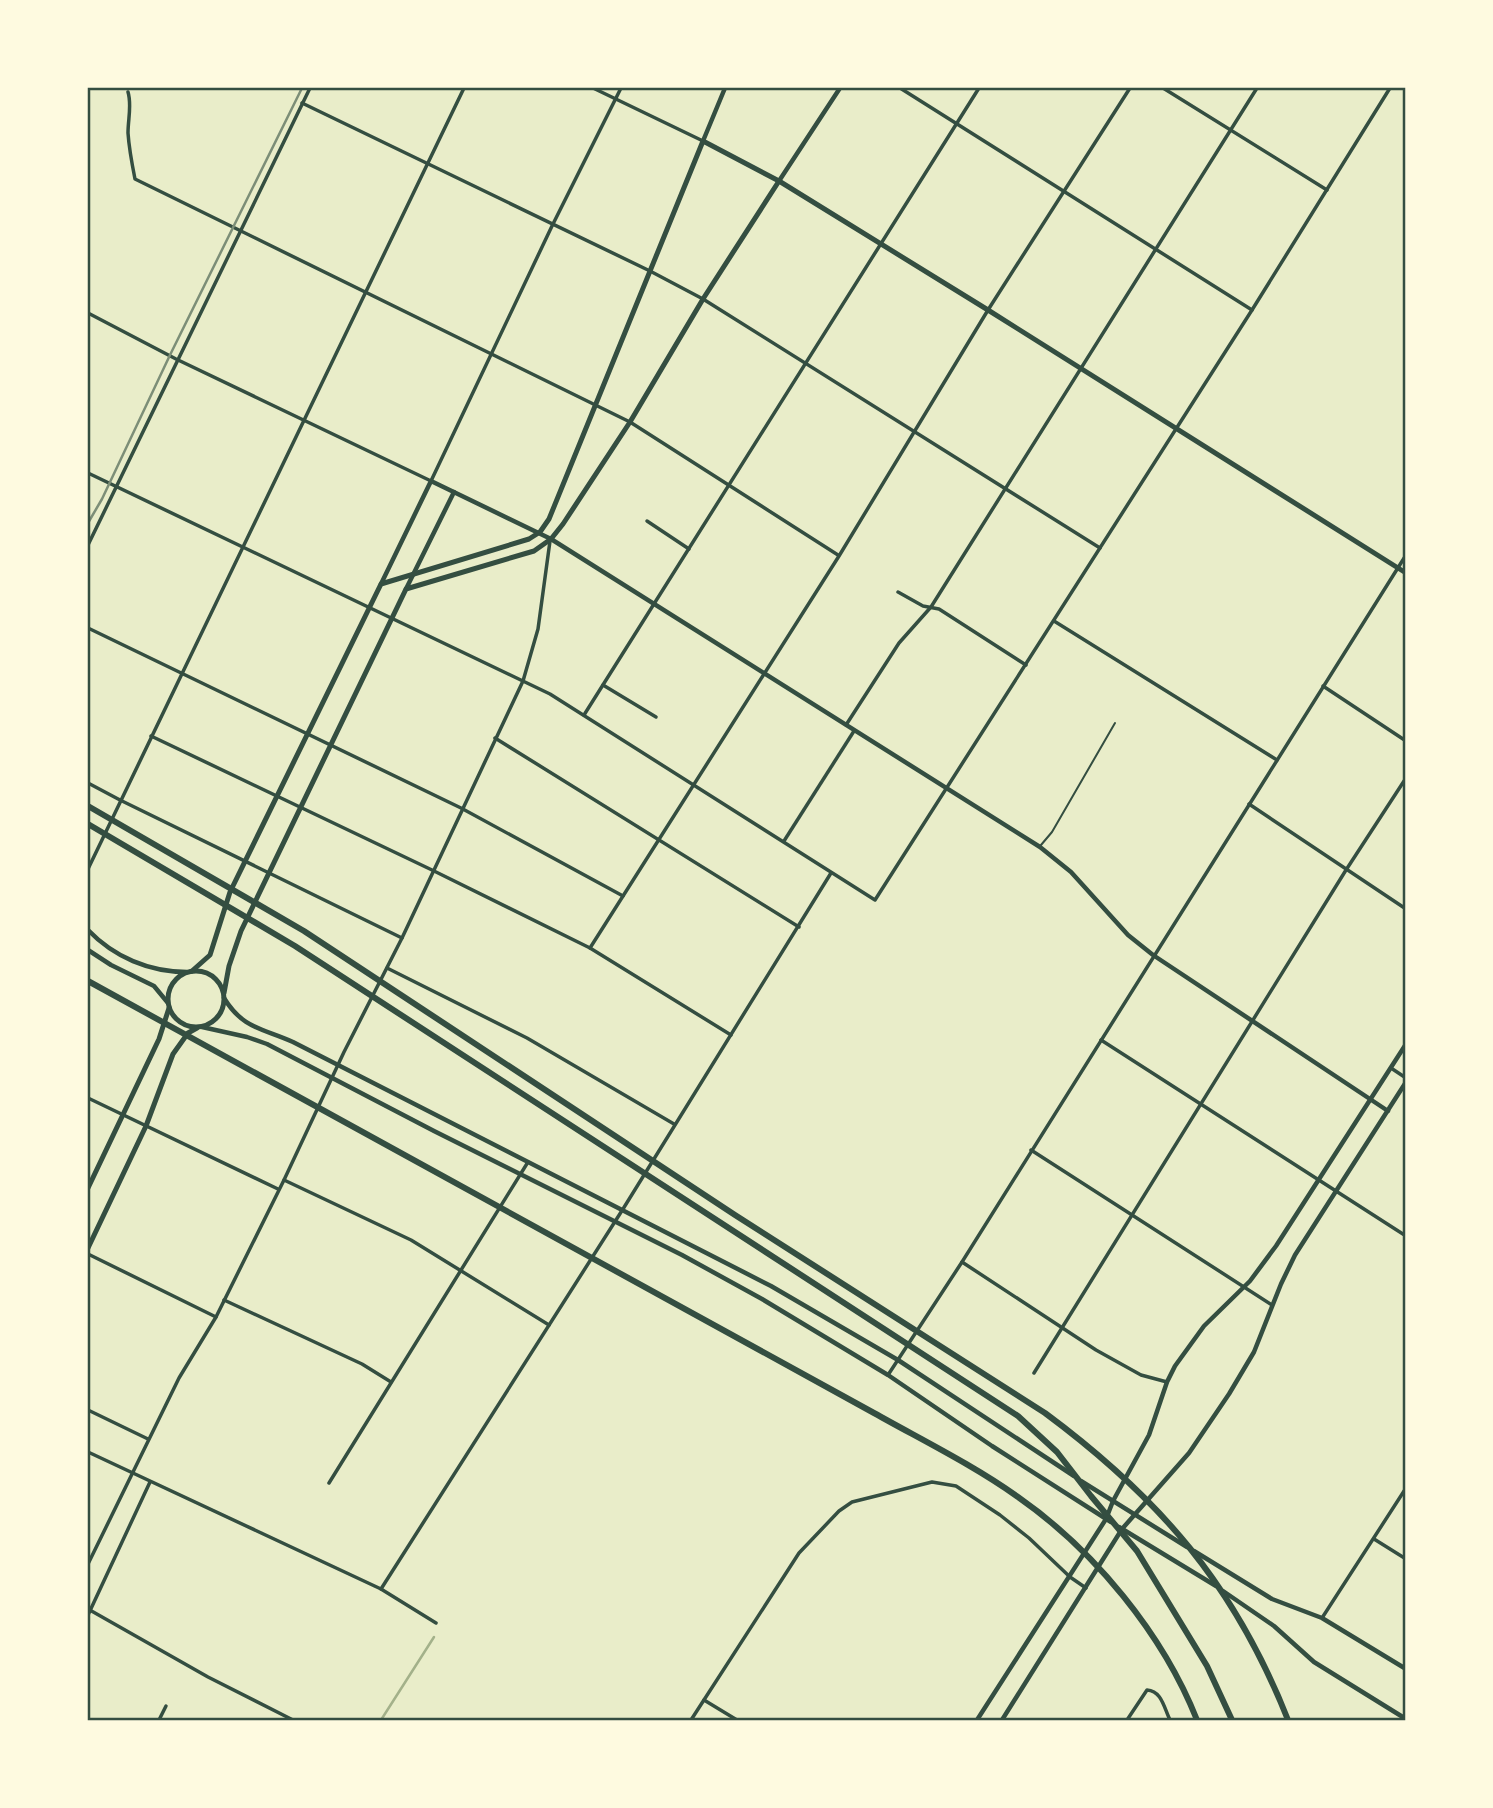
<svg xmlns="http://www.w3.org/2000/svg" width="1493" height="1808" viewBox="0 0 1493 1808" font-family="'Open Sans',sans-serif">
<rect width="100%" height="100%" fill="#e9edc9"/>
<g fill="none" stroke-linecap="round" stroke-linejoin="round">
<path stroke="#a3b18a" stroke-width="2.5" d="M381 1720 434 1637"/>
<path stroke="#344e41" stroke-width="2" d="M1041 845 1052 832 1115 723"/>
<g stroke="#344e41" stroke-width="3.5">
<path d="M593 88 703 141"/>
<path d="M900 88 1252 310"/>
<path d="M1163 88 1327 190"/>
<path d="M128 92C132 105 128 119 128 133 129 148 132 164 135 179L630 422 838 555"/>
<path d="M302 103 650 271 703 299 1100 548"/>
<path d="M88 313 176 359 431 481 552 226 621 88"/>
<path d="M88 473 550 694 875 900 1252 310 1390 88"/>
<path d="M647 521 689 549"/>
<path d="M88 545 310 88"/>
<path d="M898 592 923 606 939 609 1026 665"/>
<path d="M1054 621 1277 760"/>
<path d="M88 628 461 808 623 896"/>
<path d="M603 685 656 717"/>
<path d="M1323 686 1406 741"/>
<path d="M584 715 979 88"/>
<path d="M846 725 899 643 931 607 1257 88"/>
<path d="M151 736 432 870 590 948 731 1035"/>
<path d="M495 738 799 927"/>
<path d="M88 783 120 800 402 938"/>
<path d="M1249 804 1406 909"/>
<path d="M784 841 854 731"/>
<path d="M88 869 464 88"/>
<path d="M590 948 839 556 988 310 1130 88"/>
<path d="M387 968 527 1038 674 1124"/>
<path d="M1101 1040 1406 1236"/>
<path d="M1391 1068 1406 1078"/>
<path d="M88 1098 278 1189"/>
<path d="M1031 1150 1272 1305"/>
<path d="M284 1180 411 1240 549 1325"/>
<path d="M88 1254 216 1317"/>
<path d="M962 1262 1096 1350 1141 1375 1167 1382"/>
<path d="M224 1300 362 1364 391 1382"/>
<path d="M1034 1373 1346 870 1406 778"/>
<path d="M888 1375 962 1262 1406 555"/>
<path d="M88 1410 148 1439"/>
<path d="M88 1452 381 1589 436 1623"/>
<path d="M329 1483 528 1162"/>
<path d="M1374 1539 1406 1559"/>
<path d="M88 1564 179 1378 216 1317 284 1180 344 1052 402 938 523 681 538 629 550 541"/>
<path d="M381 1589 623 1209 831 873"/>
<path d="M88 1609 208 1677 293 1720"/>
<path d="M88 1615 150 1482"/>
<path d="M1322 1618 1406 1488"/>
<path d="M704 1700 737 1720"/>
<path d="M159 1720 166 1706"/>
<path d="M691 1720 799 1553 839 1511 852 1502 932 1482 956 1486 1000 1515 1029 1538 1070 1577 1086 1588"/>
<path d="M1127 1720 1147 1690C1162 1691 1164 1708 1170 1720"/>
</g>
<g stroke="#344e41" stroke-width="4.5">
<path d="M703 141 725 88"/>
<path d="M779 181 840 88"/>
<path d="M381 584 431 481 551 539 1040 847 1071 872 1128 935 1153 955 1388 1111"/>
<path d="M406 589 454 492"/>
<path d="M88 930C114 957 149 972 187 972"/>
<path d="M88 950 111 965 154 986 168 1003"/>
<path d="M224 998C243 1029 262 1028 293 1042L771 1286 898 1360 1074 1476"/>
<path d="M202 1027 247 1037 267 1044 434 1131 682 1255 762 1299 888 1375 992 1446 1111 1522"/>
<path d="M1081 1481 1187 1547"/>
<path d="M1119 1527 1216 1586"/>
<path d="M1194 1551 1272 1599 1322 1618 1406 1669"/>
<path d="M1223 1591 1274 1626 1314 1662 1406 1719"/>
<path d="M977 1720 1106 1519 1113 1501 1149 1435 1167 1382 1175 1366 1204 1326 1250 1281 1276 1246 1406 1044"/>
<path d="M1002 1720 1122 1529 1189 1453 1229 1394 1254 1352 1281 1284 1295 1255 1406 1082"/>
</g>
<g stroke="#344e41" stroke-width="5">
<circle cx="196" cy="999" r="28"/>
<path d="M192 971 210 955 230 892 381 584 529 539 540 532 549 519 703 141 779 181 988 310 1406 573"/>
<path d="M224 993 229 966 241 931 406 589 534 551 551 539 563 524 630 422 703 299 779 181"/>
<path d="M88 1188 159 1039 169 1008"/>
<path d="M88 1248 146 1126 173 1054 188 1033 197 1028"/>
</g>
<g stroke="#344e41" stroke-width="6">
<path d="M88 806 304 931 735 1215 1045 1413C1161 1499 1235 1586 1288 1720"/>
<path d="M88 824 295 946 1018 1416 1057 1452 1091 1496 1137 1551 1207 1666 1232 1720"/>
<path d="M88 981 874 1413C922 1440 973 1465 1018 1497 1094 1550 1163 1634 1197 1720"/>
</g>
<path stroke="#7c8e77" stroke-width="2.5" d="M88 523 102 499 170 355 302 88"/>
</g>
<rect width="1493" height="1808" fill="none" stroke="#fefae0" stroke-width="178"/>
<rect x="89" y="89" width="1315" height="1630" fill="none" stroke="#344e41" stroke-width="2.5"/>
</svg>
